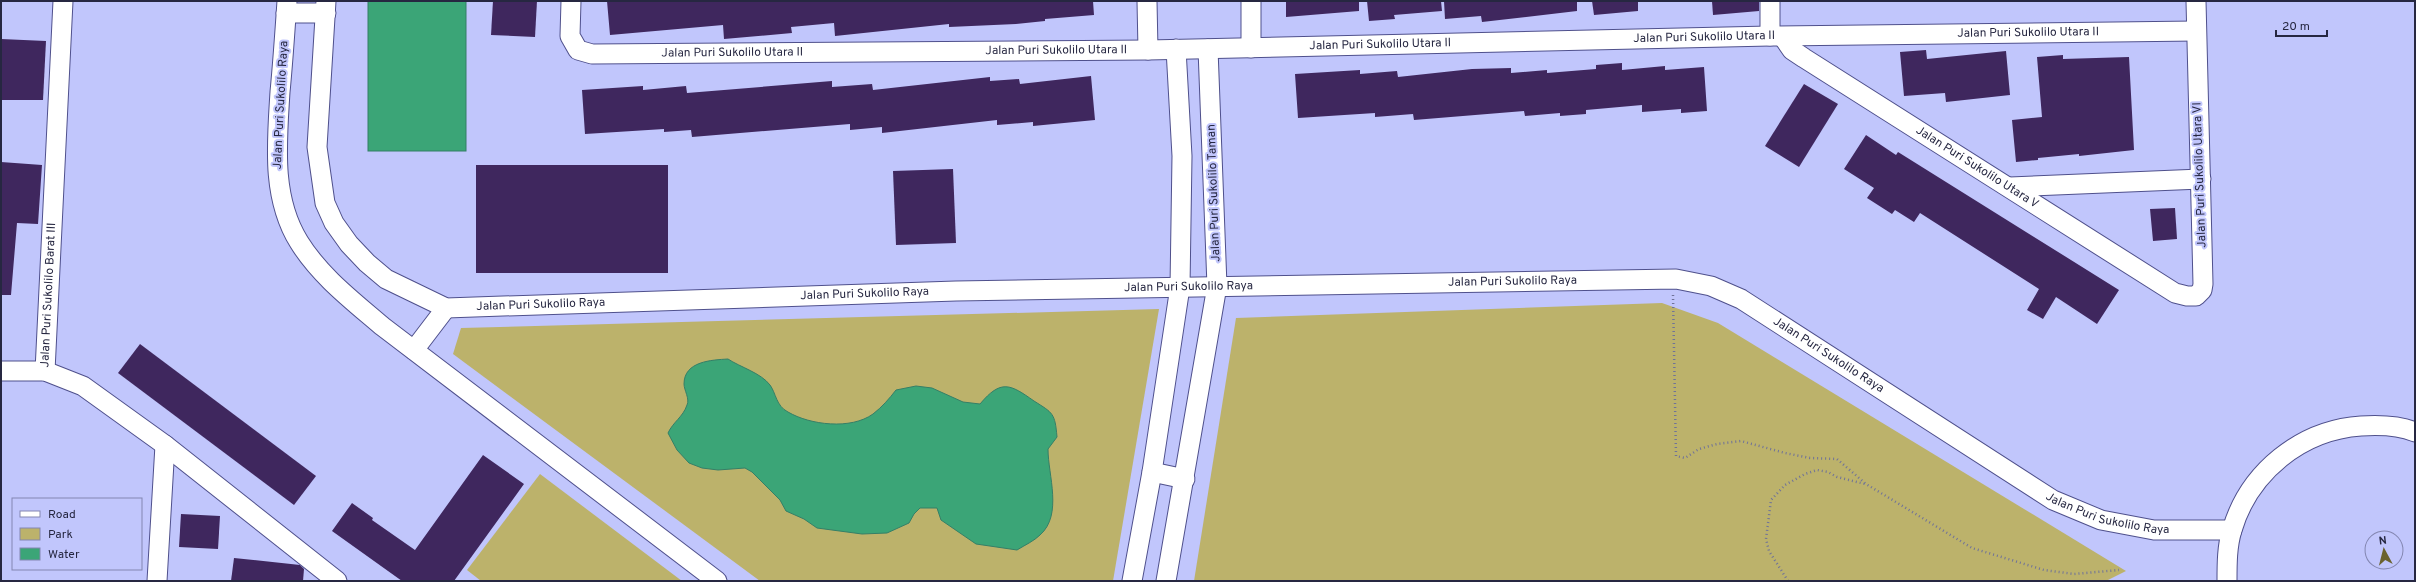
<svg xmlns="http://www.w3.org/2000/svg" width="2416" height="582" viewBox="0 0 2416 582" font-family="Overpass,sans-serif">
<rect width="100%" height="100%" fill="#c1c6fc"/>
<g fill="#bcb26b">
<path d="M1662 303 1718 323 2126 571 2106 581H1194L1236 318Z"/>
<path d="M1159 309 1113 581H760L453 354 461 328Z"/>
<path d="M540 474 682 581H481L467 570Z"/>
</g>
<g fill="#3ba577" stroke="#357f67">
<rect x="368" y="1" width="98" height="150"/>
<path d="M728 359C740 367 761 373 770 385 776 393 776 406 788 412 810 425 851 430 873 414 882 407 889 399 896 390L916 386 932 388 963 402 980 404C1001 379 1010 384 1034 401 1053 413 1055 413 1057 437L1048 449C1048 475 1063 515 1040 535 1034 541 1025 545 1017 550L976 544 941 520 937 508H920L914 514 909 523 887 533 862 534 817 528 804 519 786 511 780 500 752 472 745 468 718 470 702 468 689 463 677 450 668 433C673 422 683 417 687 405 690 399 684 390 684 384 684 361 712 360 728 359Z"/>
</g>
<g fill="#3f275e">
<path d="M493 1H537L535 37 491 35Z"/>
<path d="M607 1H1093L1094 15 1045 19V21L1016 24 949 27V24L835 36 834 23 791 27 792 33 724 39 723 25 610 35Z"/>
<path d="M1286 1H1359V11L1286 17Z"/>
<path d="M1367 1H1441L1442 11 1394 15 1395 19 1369 21Z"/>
<path d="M1444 1H1577V11L1482 22 1481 16 1445 19Z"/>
<path d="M1592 1H1638V11L1594 15Z"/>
<path d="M1712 1H1759V11L1713 15Z"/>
<path d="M1 39 46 41 43 100H1Z"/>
<path d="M1926 50 1927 59 2006 51 2010 95 1946 102 1945 93 1904 96 1900 52Z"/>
<path d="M2063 55V59L2129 57 2134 150 2079 156V154L2038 158V160L2016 162 2012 120 2042 117 2037 57Z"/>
<path d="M1622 63V70L1665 66V70L1704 67 1707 111 1681 113V109L1642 112V105L1586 110V114L1560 116V113L1525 116 1524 111 1414 120 1413 114 1375 117V113L1298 118 1295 74 1360 70V74L1397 71 1398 77 1472 69 1511 68V73L1547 70V73L1596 69V65Z"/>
<path d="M1091 76 1095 120 1033 126V122L997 125V120L882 133V127L850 130V124L692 137 691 130 664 132V129L585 134 582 90 643 86V90L686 86 687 93 832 81V87L872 84 873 90 990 77V81L1019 79 1020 84Z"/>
<path d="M1804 84 1838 104 1799 167 1765 146Z"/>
<path d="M1866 135 1896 155 1898 152 2119 290 2097 324 2056 297 2043 319 2027 310 2039 289 1920 213 1914 222 1895 210 1892 214 1867 198 1874 188 1844 169Z"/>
<path d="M1 162 42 165 38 224 17 223 11 295H1Z"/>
<rect x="476" y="165" width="192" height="108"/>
<path d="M953 169 956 243 896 245 893 171Z"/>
<path d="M2175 208 2177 239 2153 241 2150 209Z"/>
<path d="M140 344 316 476 294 505 118 373Z"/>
<path d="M483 455 524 484 454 581H402L332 531 352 503 373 518 372 520 415 550Z"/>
<path d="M181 514 220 516 218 549 179 547Z"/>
<path d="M234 558 300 565 304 569 303 581H231Z"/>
</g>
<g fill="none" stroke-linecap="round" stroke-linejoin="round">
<g stroke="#4f508c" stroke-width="21">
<g id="minor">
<path d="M287 1C285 31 283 61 280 92 277 142 271 197 299 242 320 276 353 301 382 326L717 581"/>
<path id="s1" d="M326 1 317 147 325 203 334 223 349 244 367 263 386 279 446 308 956 291 1676 279 1711 286 1741 299 2053 500 2101 520 2154 530H2232"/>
<path id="s2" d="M571 1 570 36 578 50 592 54 1148 50 1770 36 2196 31"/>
<path d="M1147 1 1148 50"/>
<path d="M1251 1V48"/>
<path d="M1770 1V36"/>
<path d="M286 13H326"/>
<path id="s3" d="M1783 37 1792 50 1804 58 2175 293 2187 296H2196L2202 290 2203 284 2196 1"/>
<path d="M2010 187 2201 179"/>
<path d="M414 350 446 308"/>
<path d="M1 371H45L83 386 165 445 337 581"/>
<path id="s4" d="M45 371 63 1"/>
<path d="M1152 472 1185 479"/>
<path d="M157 581 165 445"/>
<path d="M1132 581 1152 472 1180 287 1182 156 1176 49"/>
<path d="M1166 581 1217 286 1208 49"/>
<path d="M2227 581C2227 564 2227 546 2232 530 2249 472 2301 430 2361 426 2378 425 2399 425 2415 432"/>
</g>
</g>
<g stroke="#6f7299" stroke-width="2.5" stroke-dasharray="1 3" stroke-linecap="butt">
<path d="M1673 295 1676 456 1685 458 1699 449 1717 444 1741 441 1785 453 1810 458 1837 459 1866 484 1972 548 2044 570 2074 574 2119 570"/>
<path d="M1788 581 1769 551 1766 539 1771 500 1785 485 1805 474 1817 470 1828 472 1837 477 1865 484"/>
</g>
<use href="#minor" stroke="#fff" stroke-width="19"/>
</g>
<g text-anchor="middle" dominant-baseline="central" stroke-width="4" stroke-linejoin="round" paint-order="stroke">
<g font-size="12" fill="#262741" stroke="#c1c6fc">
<text stroke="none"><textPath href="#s2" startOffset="1502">Jalan Puri Sukolilo Utara II</textPath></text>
<text stroke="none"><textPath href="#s2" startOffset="1178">Jalan Puri Sukolilo Utara II</textPath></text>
<text stroke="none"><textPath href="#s2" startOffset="854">Jalan Puri Sukolilo Utara II</textPath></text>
<text stroke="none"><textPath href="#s2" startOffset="530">Jalan Puri Sukolilo Utara II</textPath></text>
<text stroke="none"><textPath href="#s2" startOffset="206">Jalan Puri Sukolilo Utara II</textPath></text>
<text transform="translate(281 105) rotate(-87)">Jalan Puri Sukolilo Raya</text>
<text stroke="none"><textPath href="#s3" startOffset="235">Jalan Puri Sukolilo Utara V</textPath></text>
<text transform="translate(2200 175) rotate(-92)">Jalan Puri Sukolilo Utara VI</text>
<text transform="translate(1214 193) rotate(-92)">Jalan Puri Sukolilo Taman</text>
<text stroke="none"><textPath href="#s1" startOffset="1435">Jalan Puri Sukolilo Raya</textPath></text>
<text stroke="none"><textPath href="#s1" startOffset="1111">Jalan Puri Sukolilo Raya</textPath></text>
<text stroke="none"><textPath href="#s4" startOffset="76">Jalan Puri Sukolilo Barat III</textPath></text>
<text stroke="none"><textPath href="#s1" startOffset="787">Jalan Puri Sukolilo Raya</textPath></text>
<text stroke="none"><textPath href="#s1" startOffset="463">Jalan Puri Sukolilo Raya</textPath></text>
<text stroke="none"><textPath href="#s1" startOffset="1771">Jalan Puri Sukolilo Raya</textPath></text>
<text stroke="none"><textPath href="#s1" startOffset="2095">Jalan Puri Sukolilo Raya</textPath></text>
</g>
</g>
<rect width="2416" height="582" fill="none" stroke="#262741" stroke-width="4"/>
<rect x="12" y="498" width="130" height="72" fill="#c1c6fc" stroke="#8386b1"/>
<rect x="20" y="511" width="20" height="6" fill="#ffffff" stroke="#8386b1"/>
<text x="48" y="518" font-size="12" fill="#262741">Road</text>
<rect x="20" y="528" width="20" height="12" fill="#bcb26b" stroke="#8386b1"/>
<text x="48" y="538" font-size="12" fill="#262741">Park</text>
<rect x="20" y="548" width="20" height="12" fill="#3ba577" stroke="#8386b1"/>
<text x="48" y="558" font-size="12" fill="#262741">Water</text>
<g transform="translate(2384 550) rotate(353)"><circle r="19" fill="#c1c6fc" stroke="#8386b1"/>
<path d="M0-3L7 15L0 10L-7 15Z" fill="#6a622f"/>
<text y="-6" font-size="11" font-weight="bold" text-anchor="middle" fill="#262741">N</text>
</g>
<path d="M2276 30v6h51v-6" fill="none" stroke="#262741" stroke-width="2"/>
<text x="2282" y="30" font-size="12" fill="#262741" stroke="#c1c6fc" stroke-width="3" paint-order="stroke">20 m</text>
</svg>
